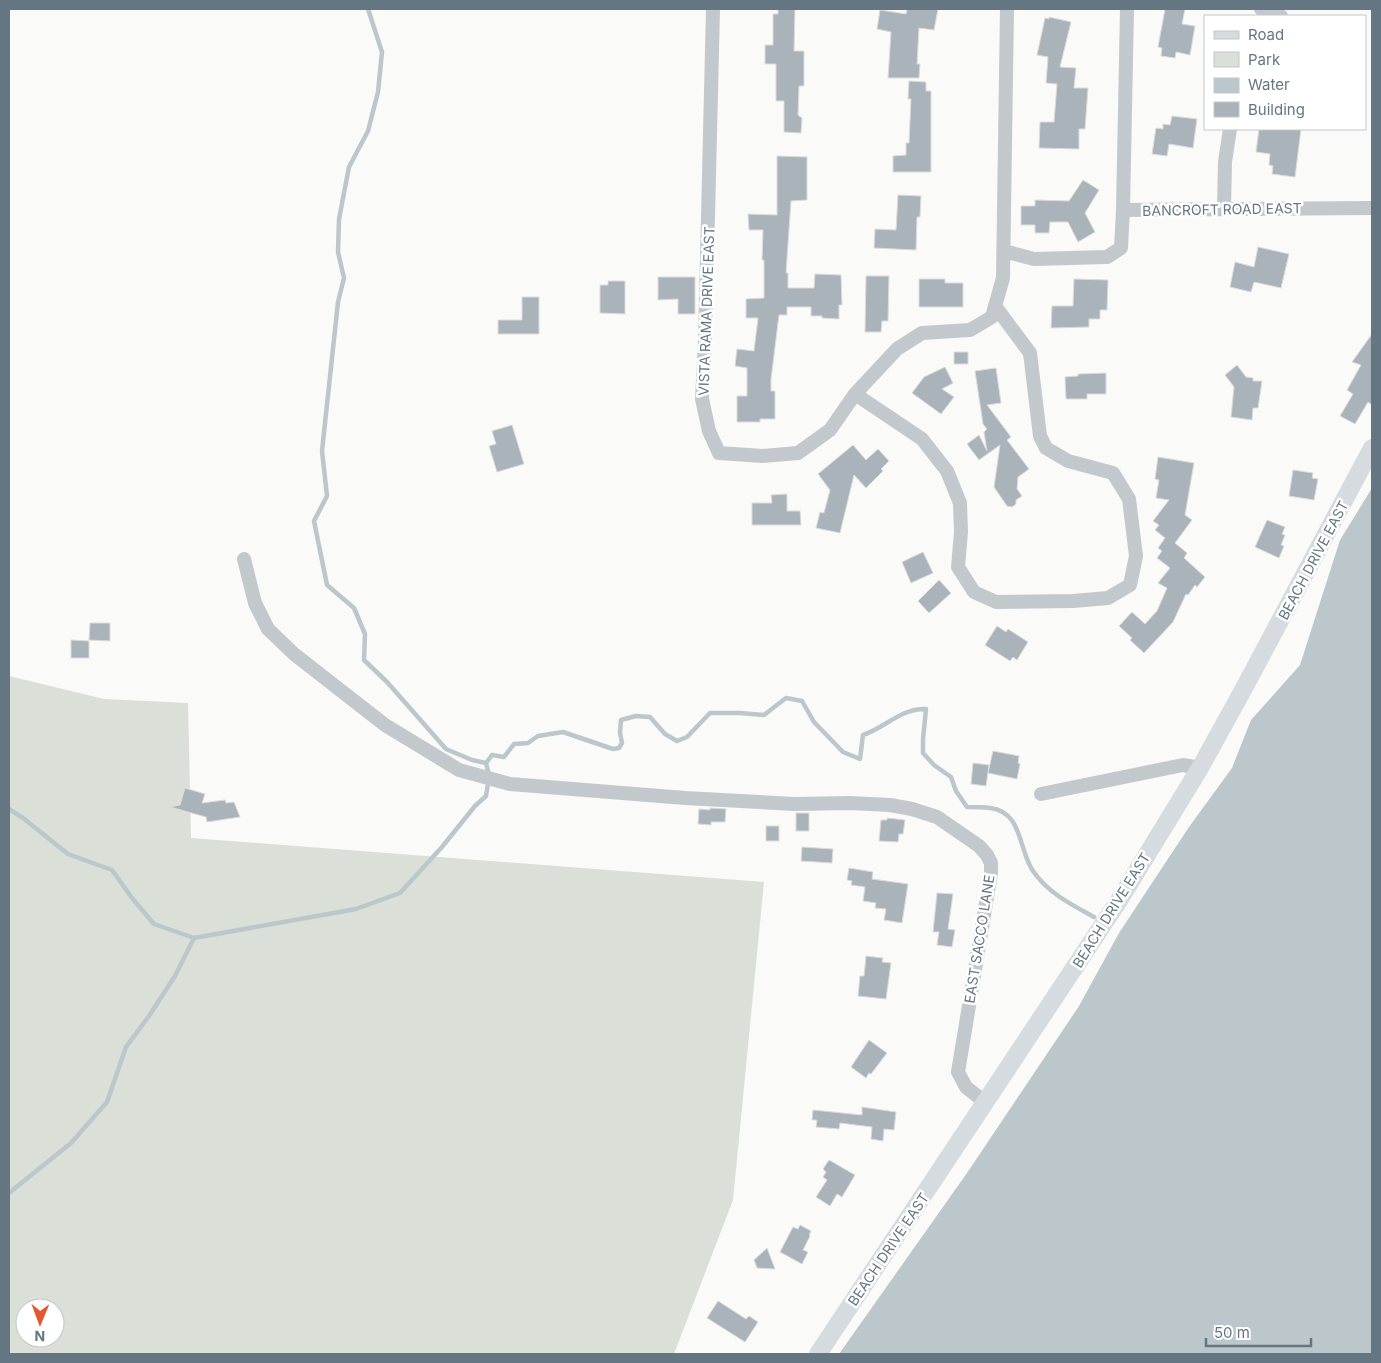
<svg xmlns="http://www.w3.org/2000/svg" width="1381" height="1363" viewBox="0 0 1381 1363" font-family="Inter,sans-serif">
<rect width="100%" height="100%" fill="#fafaf8"/>
<path fill="#dadfd7" fill-rule="evenodd" d="M9 676 104 699 188 703 191 838 764 882 733 1200 674 1354H9ZM25 1308H55V1338H25Z"/>
<path fill="#bbc7cb" d="M1372 488V1354H839L967 1173 1079 1006 1119 933 1189 827 1232 768 1251 720 1300 665 1340 540Z"/>
<g fill="none" stroke-linecap="round" stroke-linejoin="round">
<g stroke="#bbc7cb" stroke-width="4.5">
<path d="M368 9 382 52 378 92 368 131 349 167 339 219 338 252 344 278 338 302 322 451 327 496 314 521 327 585 354 608 365 634 364 660 387 682 446 749 472 760 486 763"/>
<path d="M489 775 486 763 492 755 504 757 514 744 528 743 538 736 563 732 613 749 619 748 622 743 620 733 621 720 636 716 650 717 665 734 677 741 687 737 710 713H740L764 715 786 698 802 701 814 722 843 752 860 759 863 735C885 728 901 708 926 709L923 739V753L934 765 951 777 956 791 967 807C974 807 982 807 990 808 1023 812 1018 849 1033 871 1048 893 1072 905 1094 917"/>
<path d="M9 809 23 818 68 854 112 870 132 898 154 924 194 938 356 909 400 893 442 847 475 806 486 796 488 784"/>
<path d="M9 1193 71 1143 107 1102 126 1047 149 1016 175 976 194 938"/>
</g>
</g>
<g fill="#aab3b9" stroke="#dcdcda">
<path d="M778 9H795L794 51H804V86H799L798 115 802 118 801 133 784 132V101H776V64H765V45H773V14H778Z"/>
<path d="M907 9H938L934 30 919 28 917 64H920L919 78H888L891 32 877 29 880 10 906 14Z"/>
<path d="M1165 9H1185L1182 24 1195 26 1190 55 1176 52 1175 58 1161 56 1162 48 1158 47Z"/>
<path d="M1049 17 1071 22 1060 67 1076 68 1074 88H1088L1085 129H1079V149L1039 148 1040 122H1054L1057 84 1046 83 1048 57 1037 55 1045 18 1049 19Z"/>
<path d="M909 81 926 82V91H931V172H893V156L906 155V143H909L911 99H908Z"/>
<path d="M1172 116 1197 119 1193 148 1169 144 1167 156 1152 154 1156 128 1163 129V124L1170 125Z"/>
<path d="M1259 129H1301L1295 177 1272 174 1273 166 1269 165 1270 154 1256 152Z"/>
<path d="M777 156 807 157V200L791 201 786 273H788V288H814L815 274 841 275 842 305H839V319L822 318V316H811V307H787V315H779L771 379V391H775V419H760V422H737V396H747V368L735 366 737 349 754 351 758 318H746V299L764 298V260H762L763 230H749L748 214 777 215Z"/>
<path d="M1083 180 1099 190 1085 213 1095 232 1078 242 1068 222H1050L1049 233H1035V225H1021V206H1035V200L1069 201Z"/>
<path d="M898 195 921 196 920 217H917L916 250 874 248 875 229 896 230Z"/>
<path d="M1258 247 1289 254 1281 288 1254 282 1251 292 1230 287 1235 262 1254 267Z"/>
<path d="M866 276H889L888 321H882L881 332H865Z"/>
<path d="M658 277H695V314H678V299L658 300Z"/>
<path d="M919 279H945V283H963V307H919Z"/>
<path d="M1074 279 1108 280 1107 310H1100V319H1089V327L1051 328 1052 306H1073Z"/>
<path d="M608 281H625V314L600 313V285H608Z"/>
<path d="M522 297H539V334H498V320H522Z"/>
<path d="M1372 334V405L1368 402 1355 424 1340 416 1353 394 1347 390 1361 365 1352 362Z"/>
<rect x="954" y="352" width="14" height="12"/>
<path d="M1237 365 1246 377 1253 378V381H1262L1258 408H1253L1252 420 1231 417 1234 387 1225 375Z"/>
<path d="M945 367 953 383 942 389 954 397 941 414 912 393 924 377Z"/>
<path d="M996 368 1001 403 987 405 1011 437 1007 440 1029 469 1018 477 1017 489 1022 496 1016 500V504L1012 507 1007 506 994 487 1000 445 979 460 967 444 979 435 987 451 984 432 987 429 983 424 975 371Z"/>
<path d="M1106 373V394H1087V399H1066L1065 377 1078 376V374Z"/>
<path d="M512 425 524 464 497 472 489 446 496 444 492 431Z"/>
<path d="M853 445 866 460 878 449 889 461 881 469 883 471 866 488 854 475 840 533 816 528 820 512 824 513 830 490 818 474Z"/>
<path d="M1158 457 1194 463 1185 515 1192 520 1175 543 1187 553 1184 558 1205 577 1197 587 1195 585 1188 595 1186 594 1173 622 1144 653 1130 640 1132 638 1119 626 1132 612 1145 624 1157 611 1167 588 1158 583 1170 568 1157 558 1162 551 1158 548 1165 538 1155 530 1159 525 1153 521 1169 500 1156 498 1159 480 1155 479Z"/>
<path d="M1293 470 1313 473 1312 478 1318 479 1314 500 1289 496Z"/>
<path d="M787 494V511H800L801 525H752V503H772L771 495Z"/>
<path d="M1267 520 1285 527 1282 534 1285 535 1281 545 1284 546 1279 558 1255 547Z"/>
<path d="M923 552 933 573 911 583 902 562Z"/>
<path d="M939 580 951 593 929 613 918 601Z"/>
<path d="M90 623H110V641L89 640Z"/>
<path d="M997 626 1006 632 1008 629 1028 642 1017 660 1013 657 1010 661 985 645Z"/>
<path d="M71 640 89 641V658H71Z"/>
<path d="M993 751 1019 756 1018 763 1020 764 1017 779 988 773Z"/>
<path d="M973 763 989 765 986 786 971 784Z"/>
<path d="M185 788 205 794 202 803 225 800 226 803 234 802 240 817 207 822 206 817 170 807 180 805Z"/>
<path d="M710 808 726 809 725 822H711V825L698 824 699 809 710 810Z"/>
<rect x="796" y="813" width="13" height="18"/>
<path d="M887 818 905 820 903 834H899L898 842 879 841 881 820H887Z"/>
<rect x="766" y="826" width="13" height="15"/>
<path d="M802 847 833 849 832 863 801 861Z"/>
<path d="M849 868 873 872 872 879 908 884 902 923 884 920 886 909 875 908 876 903 863 901 865 887 851 885 852 881 847 880Z"/>
<path d="M937 893 953 894 948 929 955 930 952 947 937 945 939 932H933Z"/>
<path d="M866 956 883 958 882 962 891 963 886 999 858 996 860 976H864Z"/>
<path d="M869 1040 887 1053 871 1074 869 1073 866 1078 851 1067Z"/>
<path d="M862 1107 896 1112 894 1130 884 1129 883 1141 871 1139 872 1127 840 1123 839 1129 816 1127 817 1120H812L813 1110 862 1115Z"/>
<path d="M829 1160 855 1175 842 1197 837 1194 830 1206 816 1197 827 1180 823 1177 826 1172 823 1169Z"/>
<path d="M800 1225 811 1231 809 1235 810 1236 803 1250 808 1252 802 1264 780 1252 793 1227 798 1229Z"/>
<path d="M767 1248 775 1269 757 1268 754 1260Z"/>
<path d="M718 1301 746 1319 749 1316 758 1322 745 1342 707 1318Z"/>
</g>
<g fill="none" stroke-linecap="round" stroke-linejoin="round">
<g stroke="#c3c8cc" stroke-width="14">
<path d="M713 9 705 342 702 399 709 431 719 453 763 456 798 453 830 430 855 394 897 349 922 333 970 330 992 317 1003 278 1007 9"/>
<path d="M1127 9 1123 210 1372 208"/>
<path d="M1261 9 1281 16"/>
<path d="M1224 209 1225 162 1230 129"/>
<path d="M1004 251 1034 259 1107 257 1121 248 1123 210"/>
<path d="M855 394 922 439 947 471 960 503 961 532 958 567 974 592 996 602 1073 601 1108 598 1130 585 1136 556 1129 499 1113 473 1068 461 1046 448 1040 436 1030 353 995 306"/>
<path d="M244 559 255 603 268 629 294 654 385 725 459 770 510 784 685 798 794 804 850 803 890 805 912 809 937 817 979 846 987 855 991 863V873L958 1072 966 1087 986 1103"/>
<path d="M1041 794 1183 765 1200 768"/>
</g>
<path stroke="#d6dbdf" stroke-width="18" d="M818 1354 1118 902 1200 768 1243 690 1372 448"/>
</g>
<g text-anchor="middle" dominant-baseline="central" stroke-width="5" stroke-linejoin="round" paint-order="stroke">
<g font-size="14" fill="#657683" stroke="#fff">
<text transform="translate(1222 209) rotate(-1)">BANCROFT ROAD EAST</text>
<text transform="translate(706 311) rotate(-88)">VISTA RAMA DRIVE EAST</text>
<text transform="translate(1313 560) rotate(-62)">BEACH DRIVE EAST</text>
<text transform="translate(1111 910) rotate(-58)">BEACH DRIVE EAST</text>
<text transform="translate(979 939) rotate(-81)">EAST SACCO LANE</text>
<text transform="translate(888 1249) rotate(-56)">BEACH DRIVE EAST</text>
</g>
</g>
<rect width="1381" height="1363" fill="none" stroke="#657683" stroke-width="20"/>
<rect x="1204" y="15" width="162" height="115" fill="#ffffff" stroke="#c1c8cd"/>
<rect x="1214" y="31" width="25" height="8" fill="#d6dbdf" stroke="#c1c8cd"/>
<text x="1248" y="40" font-size="15" fill="#657683">Road</text>
<rect x="1214" y="52" width="25" height="15" fill="#dadfd7" stroke="#c1c8cd"/>
<text x="1248" y="65" font-size="15" fill="#657683">Park</text>
<rect x="1214" y="78" width="25" height="15" fill="#bbc7cb" stroke="#c1c8cd"/>
<text x="1248" y="90" font-size="15" fill="#657683">Water</text>
<rect x="1214" y="102" width="25" height="15" fill="#aab3b9" stroke="#c1c8cd"/>
<text x="1248" y="115" font-size="15" fill="#657683">Building</text>
<g transform="translate(40 1323) rotate(181)"><circle r="24" fill="#ffffff" stroke="#c1c8cd"/>
<path d="M0-4L9 19L0 12L-9 19Z" fill="#e4572e"/>
<text y="-8" font-size="14" font-weight="bold" text-anchor="middle" fill="#657683">N</text>
</g>
<path d="M1206 1338v8h105v-8" fill="none" stroke="#657683" stroke-width="2.5"/>
<text x="1214" y="1338" font-size="15" fill="#657683" stroke="#ffffff" stroke-width="4" paint-order="stroke">50 m</text>
</svg>
